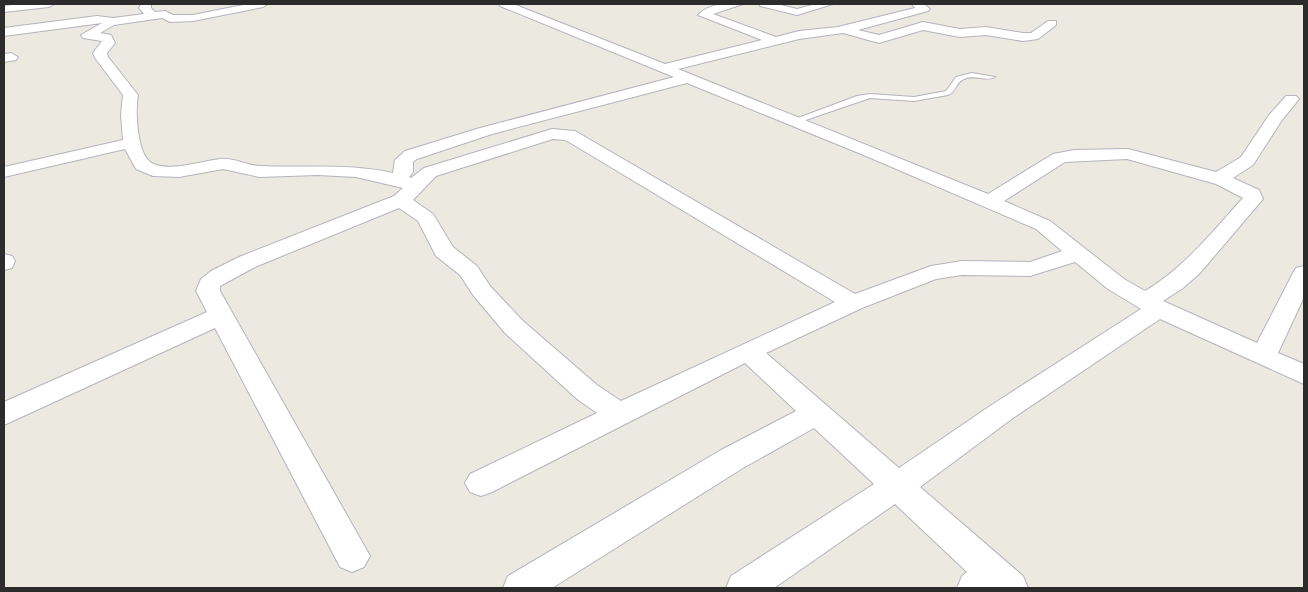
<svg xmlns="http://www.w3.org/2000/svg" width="1308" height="592" viewBox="0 0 1308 592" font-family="'Work Sans',sans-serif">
<rect width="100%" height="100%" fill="#ece9e0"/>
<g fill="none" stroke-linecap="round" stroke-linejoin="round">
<g stroke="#b3b4be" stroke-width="2">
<path id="lane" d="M972 73 995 77C987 82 974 74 964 79 956 82 956 92 948 95L914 101 870 98 797 123 790 121 857 96 870 94 914 97 946 91 956 77Z"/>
</g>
<g stroke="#b3b4be" stroke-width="2">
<g id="street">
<path d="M21 4H54L49 7 4 12V6Z"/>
<path d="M141 4H151V8L155 12 165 11 173 15H193L248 4H268L263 7 193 21 170 22 162 18 114 25 100 33 111 35 115 43 107 53 108 57 138 95C135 110 137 150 149 161 164 174 202 161 220 159 234 157 247 166 261 166 306 168 348 163 393 173L395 160 405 151 480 128 674 77 500 6 499 4H513L665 64 762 40 698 15C709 3 729 3 743 4L713 14 776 37 799 31 838 27 915 8 912 4H924L930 9 928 11 858 30 879 35 923 22 960 29 986 27 1023 33H1031L1048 21H1056V25L1038 39 1023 41 986 35 960 37 923 30 879 43 843 33 799 39 678 69 988 194 1053 154 1074 150 1128 149 1216 172 1241 157 1269 115 1286 96H1296L1299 99 1282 120 1253 165 1233 178 1259 190 1263 199 1200 273 1183 288 1163 301 1257 343 1293 273 1296 268 1304 266V297L1278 353 1304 364V384L1160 319 1013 418 920 487 1023 576 1028 588H957L962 576 967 572 895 504 774 588H726L731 576 874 484 814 428 743 468 552 588H503L508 576 721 450 796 411 745 363 492 492 481 496 470 492 465 483 470 474 597 413 577 399 505 333 473 295 460 275 436 256 418 221 399 208 255 267 220 286V291L370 556 364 567 352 572 340 567 215 328 4 425V402L207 312 196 291 201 279 211 271 239 257 394 196 403 188 356 177 318 175 259 177 223 169 179 177 153 176 136 169 125 149 4 177V167L123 140 121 115 123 95 95 58 93 53 102 41 83 38 81 35 102 23 4 36V28L97 16 113 18 144 14 139 8ZM687 83 866 156 1036 229 1062 251 1030 262 962 261 931 266 855 294 575 131 552 129 424 168 411 178 409 177 413 172V162L417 159 492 134ZM553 139 565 140 574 145 835 302 621 401 597 385 523 321 490 286 477 266 453 247 433 214 413 200 436 176ZM1127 159 1216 184 1243 198C1212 232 1185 267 1145 291L1124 279 1050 221 1004 201 1065 162ZM1075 262 1108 289 1141 309 993 404 899 468 766 353 862 308 936 279 962 275 1030 276Z"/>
<path d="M759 4H777L797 9 816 4H833L797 15 760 6Z"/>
<path d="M11 53 18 57 16 60 4 62V54Z"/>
<path d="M4 254 12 256 15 261 12 268 4 270Z"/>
</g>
</g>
<use href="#lane" fill="#fff" fill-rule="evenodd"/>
<use href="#street" fill="#fff" fill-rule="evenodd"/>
</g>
<rect width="1308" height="592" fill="none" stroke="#2c2c2c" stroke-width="10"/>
</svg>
